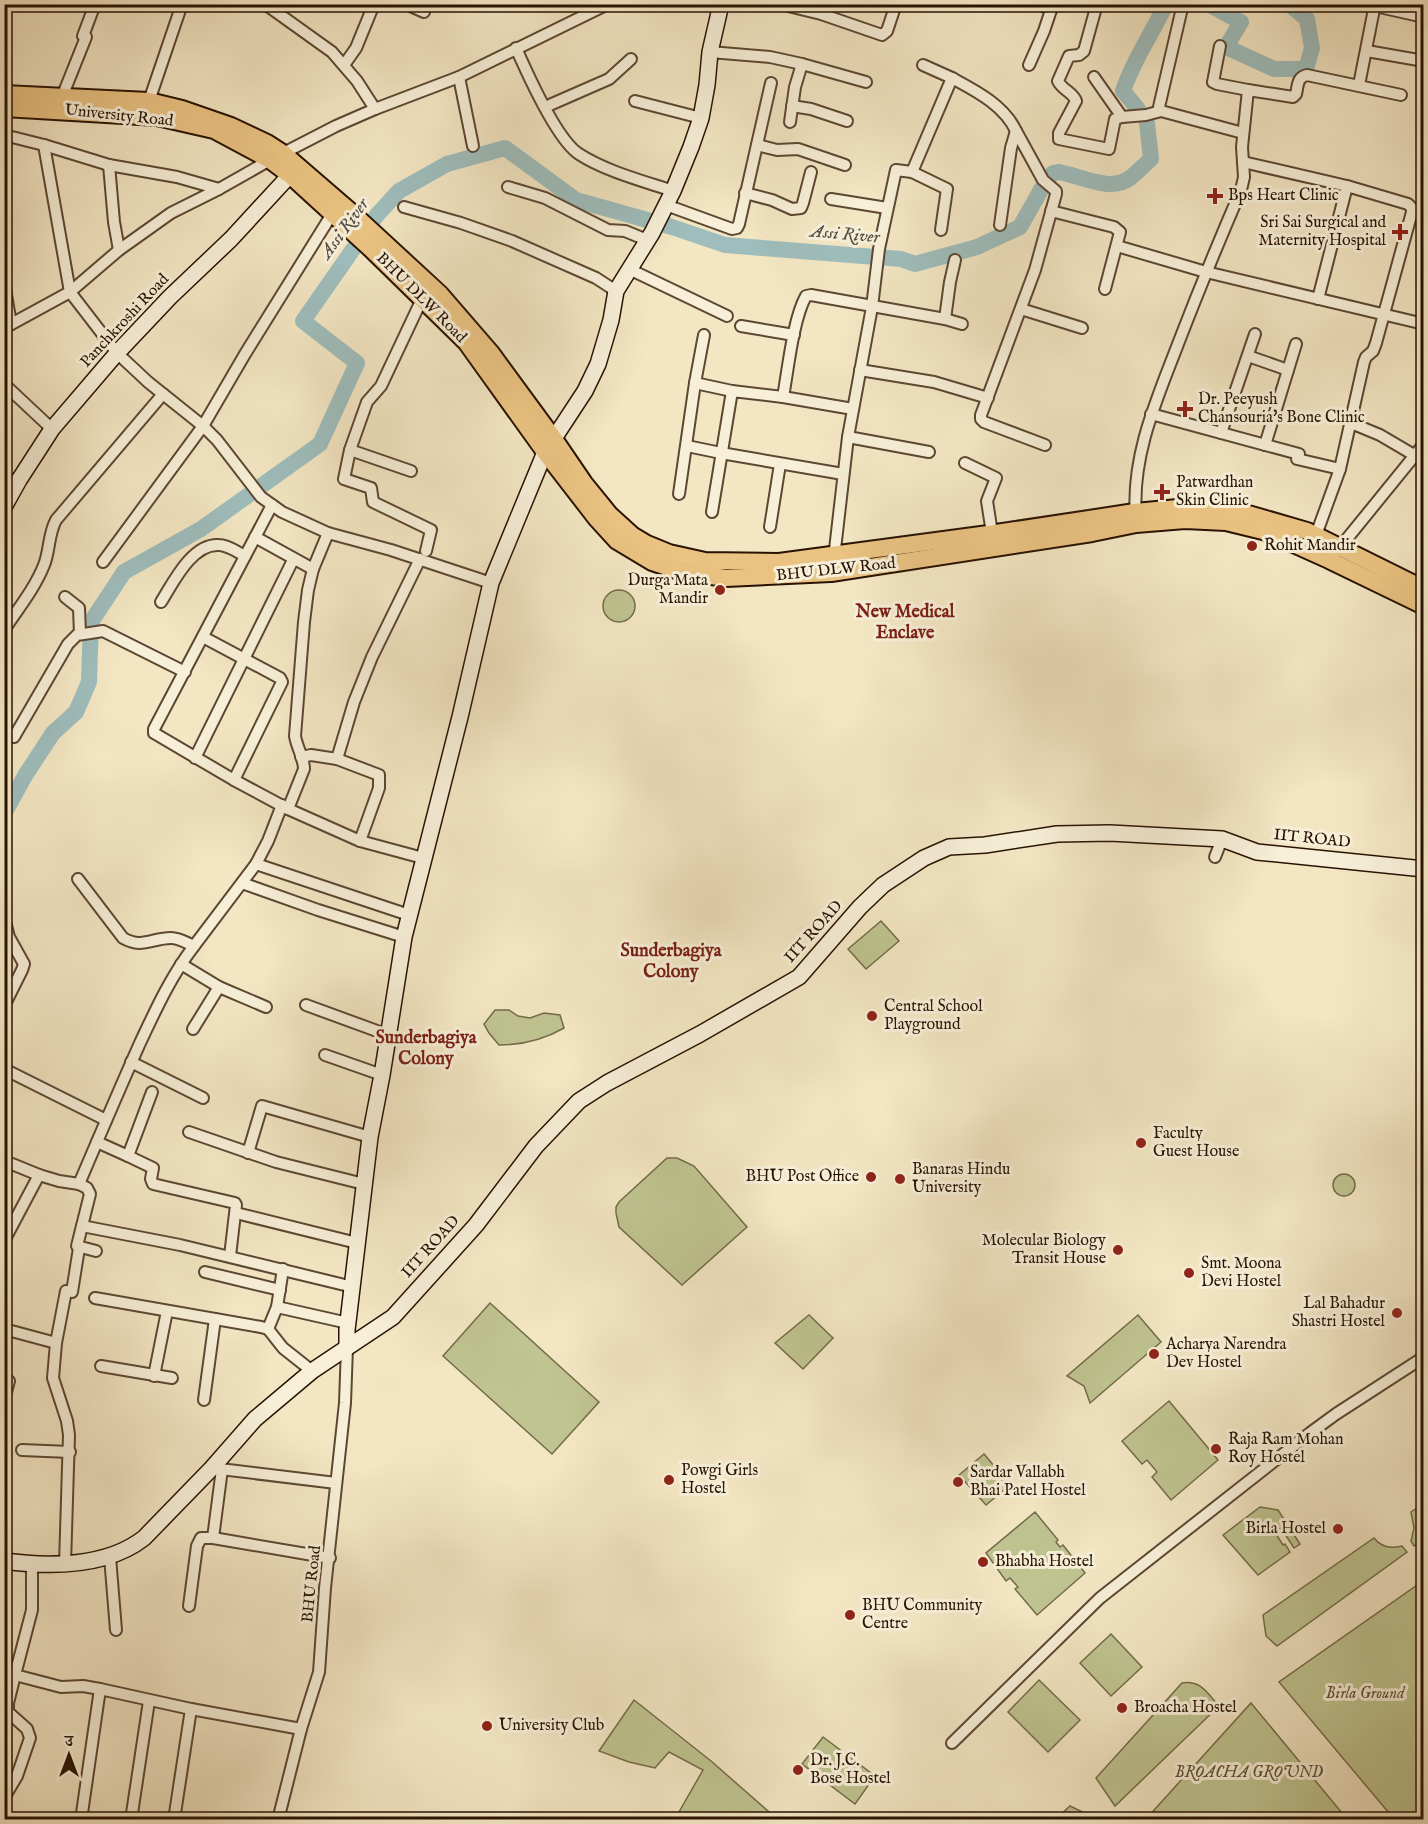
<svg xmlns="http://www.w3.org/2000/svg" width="1428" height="1824" viewBox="0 0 1428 1824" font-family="'IM FELL English','Noto Serif Devanagari',serif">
<rect width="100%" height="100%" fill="#f3e6c3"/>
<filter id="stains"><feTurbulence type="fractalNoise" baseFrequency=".00333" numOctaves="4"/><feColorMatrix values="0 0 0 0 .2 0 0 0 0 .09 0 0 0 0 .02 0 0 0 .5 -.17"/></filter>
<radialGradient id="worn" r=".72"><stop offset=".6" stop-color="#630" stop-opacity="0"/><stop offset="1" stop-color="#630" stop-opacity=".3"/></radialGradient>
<g fill="#bfc490" stroke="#746b4a" stroke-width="1.5">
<circle cx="619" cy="606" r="16"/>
<path d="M881 921 899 941 866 969 848 949Z"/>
<path d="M495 1010H509L518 1016 530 1018 544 1013 560 1015 564 1028C545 1039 521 1045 499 1045L489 1033 484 1024Z"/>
<path d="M667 1158H677L694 1166 747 1227 682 1285 619 1227 616 1213V1207L619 1202Z"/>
<circle cx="1344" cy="1185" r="11"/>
<path d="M490 1303 599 1402 552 1454 443 1356Z"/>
<path d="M809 1315 833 1338 803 1369 775 1343Z"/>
<path d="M1138 1315 1161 1342 1090 1403 1084 1386 1067 1376Z"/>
<path d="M1169 1401 1218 1460 1171 1500 1152 1477 1157 1472 1147 1460 1142 1464 1122 1441Z"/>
<path d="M984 1454 1010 1485 986 1505 959 1475Z"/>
<path d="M1423 1504V1541L1414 1546 1411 1541 1414 1528 1411 1512Z"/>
<path d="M1260 1507 1278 1510 1300 1544 1294 1548 1281 1528 1274 1531 1283 1545 1285 1544 1290 1552 1258 1575 1223 1535Z"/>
<path d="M1035 1512 1058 1540 1056 1542 1060 1547 1063 1545 1085 1573 1037 1615 1015 1589 1018 1587 1010 1578 1006 1581 986 1553Z"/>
<path d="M1374 1538C1381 1547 1391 1549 1402 1546L1407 1552 1277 1646 1266 1636 1263 1615Z"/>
<path d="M1423 1581V1819H1394L1279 1682Z"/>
<path d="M1111 1634 1142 1667 1111 1696 1080 1663Z"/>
<path d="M1039 1680 1080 1720 1048 1752 1008 1712Z"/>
<path d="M1182 1683C1201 1680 1207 1693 1219 1706L1115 1806 1096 1778Z"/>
<path d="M634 1700 711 1761 777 1819H675L703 1770 669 1752 655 1768 629 1762 599 1751Z"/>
<path d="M1251 1703 1347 1819H1146Z"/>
<path d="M823 1737 875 1776 855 1804 802 1764Z"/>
<path d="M1070 1806 1097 1819H1056Z"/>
</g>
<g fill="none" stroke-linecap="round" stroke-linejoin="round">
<g stroke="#9ebdbc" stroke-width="16">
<path d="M1208 4 1241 22 1226 47 1274 69H1306L1312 48 1307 19 1289 4"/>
<path d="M1138 109 1123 91C1133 60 1152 34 1166 4"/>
<path d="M1049 178 1053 173 1058 172C1080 175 1110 193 1130 178 1138 172 1144 165 1151 159L1147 123"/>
<path d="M4 814 26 774 53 733 76 712 89 682 91 622 124 572 201 529 320 444 357 363 303 321 377 215 399 191 447 164 505 148 576 200 672 227 725 245 901 259 915 264 977 247 1020 227 1042 188"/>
</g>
<g stroke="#5c4733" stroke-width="14">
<g id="street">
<path d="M265 4 332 52 357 81 375 109"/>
<path d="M406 4 424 12"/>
<path d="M780 4 821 14 882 35 887 31 896 4"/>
<path d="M1037 4 1052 9"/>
<path d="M1097 4 1084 51 1079 55 1069 56 1058 81C1062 90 1073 92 1076 101L1059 133V139L1109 149 1115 119 1122 117 1146 115 1161 111"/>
<path d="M1375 6 1424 17"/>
<path d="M1182 8 1159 107 1161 111 1243 133"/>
<path d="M83 36 95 4"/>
<path d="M1220 46 1213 82 1217 84 1248 90"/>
<path d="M516 48C527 73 557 140 579 154 605 171 643 181 673 191"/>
<path d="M1367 51 1424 61"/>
<path d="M710 52 770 57 802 64 866 82"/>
<path d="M344 65 356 48 374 4"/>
<path d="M923 65 952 78"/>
<path d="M1029 65 1044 31 1053 4"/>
<path d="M459 77 473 146"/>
<path d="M1094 77 1122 117"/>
<path d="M1359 85 1375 4"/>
<path d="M62 97 86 37"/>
<path d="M149 101 182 4"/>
<path d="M635 101 701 118"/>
<path d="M792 106 811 109 847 121"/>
<path d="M545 107 609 79 631 59"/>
<path d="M790 122 795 87 802 64"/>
<path d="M4 135 44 145 109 165 177 177 219 189"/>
<path d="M44 145 70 292 117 353 148 382 203 426 217 440 261 497 282 512 328 533 391 550 491 583"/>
<path d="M757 145 777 150 798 149 845 165"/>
<path d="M1243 162 1347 186"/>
<path d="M109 165 114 222 119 250"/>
<path d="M912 172 952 78C976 91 1004 105 1016 131"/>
<path d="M508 187 545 198 608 230 625 231 647 240"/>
<path d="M745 193 772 200 792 209 801 208 803 203 811 172"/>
<path d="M831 199 887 208"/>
<path d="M666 205 732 229 737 228 739 224 771 83"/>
<path d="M404 207 461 223 512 241 596 278 616 291"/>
<path d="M1051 211 1114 227 1120 232 1105 289"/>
<path d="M1000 225 1011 148 1016 131 1043 180 1056 191V194L1035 270 981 415V419L984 422 1045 445"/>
<path d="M1117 246 1206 272 1424 324"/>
<path d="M629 269 727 316"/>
<path d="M4 283 11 324"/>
<path d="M422 299 381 386 367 402 350 450 344 479 371 488 373 502 431 530 426 551"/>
<path d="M1021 309 1082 328"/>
<path d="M945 319 950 282 955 260"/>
<path d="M741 326 794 335"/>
<path d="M4 328 70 292 119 250 171 213 219 189 270 160 336 126 375 109 459 77 608 4"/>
<path d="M1248 356 1288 370"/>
<path d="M860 370 934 382 988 398"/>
<path d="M695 383 732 391"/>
<path d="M4 384 52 429"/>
<path d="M783 397C788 370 793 319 806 296L811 295 945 319 962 324"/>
<path d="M1151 414 1299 454"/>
<path d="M1351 423 1380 435 1414 455"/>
<path d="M1221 433 1255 334"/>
<path d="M848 437 929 452"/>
<path d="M1265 445 1296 344"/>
<path d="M687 446 721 453 843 474"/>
<path d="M350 450 411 471"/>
<path d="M1297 459 1340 469"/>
<path d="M965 463 996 478 987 501 992 533"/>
<path d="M679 494 695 383 704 335"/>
<path d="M272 505 154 729V733L234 780 288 809 360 841 423 858"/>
<path d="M712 512 732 391 783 397 853 409"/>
<path d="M1136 517C1131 456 1157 399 1178 344 1198 292 1219 241 1241 190L1244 177 1242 147 1248 90 1293 97 1296 94C1298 86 1297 77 1307 75L1401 95"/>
<path d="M770 527 780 464"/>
<path d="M1316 535 1340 469 1364 362 1366 357 1373 351 1376 343 1412 212V208L1408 204 1347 186 1318 299"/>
<path d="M255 537 313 569"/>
<path d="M1337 551 1424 444"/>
<path d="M834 558 848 437 872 307 879 249 896 170 912 172 947 189 941 230"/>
<path d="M103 562 203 426 245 354 332 214"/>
<path d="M65 597 79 608 80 634"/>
<path d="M161 602C173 583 192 543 219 545 228 545 237 552 245 556"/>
<path d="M4 630C18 609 35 588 44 565 50 550 48 535 56 520L163 394"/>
<path d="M203 637 280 678 282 682 234 780"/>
<path d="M14 737 68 644 77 635 103 631 185 672"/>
<path d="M301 757 311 755 337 759 354 702 372 657 420 559"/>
<path d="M195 758 293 560"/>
<path d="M337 759 379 775V788L360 841"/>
<path d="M288 809 304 769C304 758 297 748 295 736L304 622 308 590 313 569 328 533"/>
<path d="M1215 857 1222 839"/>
<path d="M256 864 409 915"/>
<path d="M78 879 123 938C142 949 152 938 171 938 179 938 187 943 194 946L256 864 268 841 282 805"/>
<path d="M242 883 318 910 404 937"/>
<path d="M4 918 9 937 24 964 22 970 4 1006"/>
<path d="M181 964 219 987 266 1007"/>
<path d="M306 1005 388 1035"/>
<path d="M193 1029 219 987"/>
<path d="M325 1055 382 1075"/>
<path d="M131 1062 203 1098"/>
<path d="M4 1069 106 1120"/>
<path d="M189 1132 276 1162 364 1184"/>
<path d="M97 1142 128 1156 152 1092"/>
<path d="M248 1153 262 1106 370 1137"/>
<path d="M128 1156 153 1168 151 1179 153 1184 235 1203 236 1205 230 1256"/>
<path d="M4 1171 9 1164H12L39 1175"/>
<path d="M79 1184 87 1188 90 1194 77 1246 96 1251"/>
<path d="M236 1213 357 1243"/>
<path d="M82 1226 180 1245 353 1287"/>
<path d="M4 1241 39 1175 59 1181 79 1184C99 1137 119 1090 140 1043 156 1009 171 976 194 946"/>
<path d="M205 1272 280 1290"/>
<path d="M72 1292 79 1248"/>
<path d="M95 1298 261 1327 268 1329 283 1348 312 1371"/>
<path d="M277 1307 348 1323"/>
<path d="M4 1329 56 1343 53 1378 67 1421 69 1435 65 1564"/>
<path d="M268 1329 277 1307 283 1269"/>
<path d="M56 1343 66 1291"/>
<path d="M101 1366 172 1378"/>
<path d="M154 1376 167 1311"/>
<path d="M4 1400 9 1381"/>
<path d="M204 1400 215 1319"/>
<path d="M22 1450 70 1452"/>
<path d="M212 1468 336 1483"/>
<path d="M213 1538 222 1469"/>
<path d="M110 1557 116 1630"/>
<path d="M32 1565V1610L15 1675 61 1687 83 1686 100 1689"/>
<path d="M189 1606 197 1546 201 1538H213L330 1558"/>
<path d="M952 1743 1100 1598 1310 1433 1336 1414 1424 1357"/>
<path d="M4 1798 17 1776 30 1738 27 1729 8 1712V1703L15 1675"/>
<path d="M81 1820 100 1689 191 1709 301 1729"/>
<path d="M131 1820 149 1701"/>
<path d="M174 1820 191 1709"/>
<path d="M278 1820 301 1729 319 1672 325 1588 345 1403 347 1347"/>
</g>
</g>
<g stroke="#291203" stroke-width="18">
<g id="secondary">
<path d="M4 507 19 480 52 429 117 353 170 297 231 239 290 175"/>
<path d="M347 1347V1330L370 1137 382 1075 404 937 460 717 491 583 545 452 585 391 598 364 611 320 616 291 652 233 673 191 691 147 701 118 707 85 710 52 721 4"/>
<path d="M4 1561C49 1567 107 1567 144 1538L212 1468 255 1419 312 1371 393 1317 476 1225 536 1146 579 1101 607 1083 700 1034 799 977 860 907 883 885 924 858 949 847 985 845 1057 834 1110 833 1222 839 1257 852 1424 869"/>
</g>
</g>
<g stroke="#291203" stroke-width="20">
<g id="primary">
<path d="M4 94 149 101 182 109 231 126 267 143 284 154 350 211 440 294 491 353 554 439 584 483 610 515 632 535 647 544 669 553 705 561 779 562 996 533 1135 512 1178 508H1208L1238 511 1307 531 1424 589"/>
<path d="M4 108 157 117 214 130 270 160 290 175 371 249 466 342 545 452 596 518 617 541 652 562 682 572 726 578 831 573 1092 533 1136 524 1185 520 1226 522 1267 532 1329 560 1424 606"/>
</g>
</g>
<use href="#street" stroke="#f7efd8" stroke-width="10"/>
<use href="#secondary" stroke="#f7efd8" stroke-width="15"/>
<use href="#primary" stroke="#eac382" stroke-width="16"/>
</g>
<g fill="#8f2418" stroke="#f7efd8" stroke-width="2">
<path d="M1212 187h6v6h6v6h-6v6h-6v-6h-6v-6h6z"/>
<path d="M1397 223h6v6h6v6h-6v6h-6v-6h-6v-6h6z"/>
<path d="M1182 400h6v6h6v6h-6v6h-6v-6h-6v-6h6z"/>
<path d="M1159 483h6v6h6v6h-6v6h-6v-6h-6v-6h6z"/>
<circle cx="1252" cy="546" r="6"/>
<circle cx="720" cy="590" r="6"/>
<circle cx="872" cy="1016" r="6"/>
<circle cx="1141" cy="1143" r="6"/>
<circle cx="871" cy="1177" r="6"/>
<circle cx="900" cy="1179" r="6"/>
<circle cx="1118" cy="1250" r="6"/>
<circle cx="1189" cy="1273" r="6"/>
<circle cx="1397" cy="1313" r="6"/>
<circle cx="1154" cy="1354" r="6"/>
<circle cx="1216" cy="1449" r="6"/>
<circle cx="669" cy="1480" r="6"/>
<circle cx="958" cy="1482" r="6"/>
<circle cx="1338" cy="1529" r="6"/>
<circle cx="983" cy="1562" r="6"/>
<circle cx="850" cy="1615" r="6"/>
<circle cx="1122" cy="1708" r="6"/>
<circle cx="487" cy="1726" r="6"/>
<circle cx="798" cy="1770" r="6"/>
</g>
<g text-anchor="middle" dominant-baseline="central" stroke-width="6" stroke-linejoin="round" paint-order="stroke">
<g font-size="16" fill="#291203" stroke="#f7efd8">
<text transform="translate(119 116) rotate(6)">University Road</text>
<text transform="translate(421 298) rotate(45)">BHU DLW Road</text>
<text transform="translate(125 321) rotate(-47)">Panchkroshi Road</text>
<text transform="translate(836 570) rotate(-6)">BHU DLW Road</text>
<text transform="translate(1312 839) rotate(6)">IIT ROAD</text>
<text transform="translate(814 932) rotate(-48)">IIT ROAD</text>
<text transform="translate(431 1247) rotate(-48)">IIT ROAD</text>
<text transform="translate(312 1584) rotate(-84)">BHU Road</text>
</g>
<g font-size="16" fill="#291203" stroke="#f7efd8" text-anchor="start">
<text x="1228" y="196">Bps Heart Clinic</text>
<text x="1386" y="223" text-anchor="end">Sri Sai Surgical and<tspan x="1386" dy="18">Maternity Hospital</tspan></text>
<text x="1198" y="400">Dr. Peeyush<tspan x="1198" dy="18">Chansouria's Bone Clinic</tspan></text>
<text x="1176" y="483">Patwardhan<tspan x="1176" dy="18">Skin Clinic</tspan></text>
<text x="1264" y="546">Rohit Mandir</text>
<text x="708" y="581" text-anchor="end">Durga Mata<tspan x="708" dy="18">Mandir</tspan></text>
<text x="884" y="1007">Central School<tspan x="884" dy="18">Playground</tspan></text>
<text x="1153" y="1134">Faculty<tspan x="1153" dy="18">Guest House</tspan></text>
<text x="912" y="1170">Banaras Hindu<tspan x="912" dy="18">University</tspan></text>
<text x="859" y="1177" text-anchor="end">BHU Post Office</text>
<text x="1106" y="1241" text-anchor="end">Molecular Biology<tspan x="1106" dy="18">Transit House</tspan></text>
<text x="1201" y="1264">Smt. Moona<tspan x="1201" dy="18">Devi Hostel</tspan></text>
<text x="1385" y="1304" text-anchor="end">Lal Bahadur<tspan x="1385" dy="18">Shastri Hostel</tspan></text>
<text x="1166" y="1345">Acharya Narendra<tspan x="1166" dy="18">Dev Hostel</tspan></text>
<text x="1228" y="1440">Raja Ram Mohan<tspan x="1228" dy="18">Roy Hostel</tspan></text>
<text x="681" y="1471">Powgi Girls<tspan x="681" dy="18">Hostel</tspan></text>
<text x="970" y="1473">Sardar Vallabh<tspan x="970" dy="18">Bhai Patel Hostel</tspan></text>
<text x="1326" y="1529" text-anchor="end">Birla Hostel</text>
<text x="995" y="1562">Bhabha Hostel</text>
<text x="862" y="1606">BHU Community<tspan x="862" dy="18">Centre</tspan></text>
<text x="1134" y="1708">Broacha Hostel</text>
<text x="499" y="1726">University Club</text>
<text x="810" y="1761">Dr. J.C.<tspan x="810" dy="18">Bose Hostel</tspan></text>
</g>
<g font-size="16" font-style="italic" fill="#5e5034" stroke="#f7efd8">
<text x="1365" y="1694">Birla Ground</text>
<text x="1249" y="1773">BROACHA GROUND</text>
</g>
<g font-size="18" font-style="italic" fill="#524e44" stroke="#f7efd8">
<text transform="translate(345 229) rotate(-54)">Assi River</text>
<text transform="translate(845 235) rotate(5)">Assi River</text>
</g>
<g font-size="18" font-weight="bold" fill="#7a1f14" stroke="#f7efd8">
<text x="905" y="612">New Medical<tspan x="905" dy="21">Enclave</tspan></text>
<text x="671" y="951">Sunderbagiya<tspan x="671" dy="21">Colony</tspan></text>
<text x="426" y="1038">Sunderbagiya<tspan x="426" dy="21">Colony</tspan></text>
</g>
</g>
<rect width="1428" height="1824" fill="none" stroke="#f3e6c3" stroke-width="24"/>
<rect x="6" y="6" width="1416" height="1812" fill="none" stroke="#291203" stroke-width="3"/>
<rect x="12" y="12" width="1404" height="1800" fill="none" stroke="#291203" stroke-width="1.5"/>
<g transform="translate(69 1755)" stroke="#f7efd8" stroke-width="4.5" paint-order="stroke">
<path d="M0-4.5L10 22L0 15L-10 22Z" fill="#291203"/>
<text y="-9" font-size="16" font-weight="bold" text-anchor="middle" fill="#291203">उ</text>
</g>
<rect width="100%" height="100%" filter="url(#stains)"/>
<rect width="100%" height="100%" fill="url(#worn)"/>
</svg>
